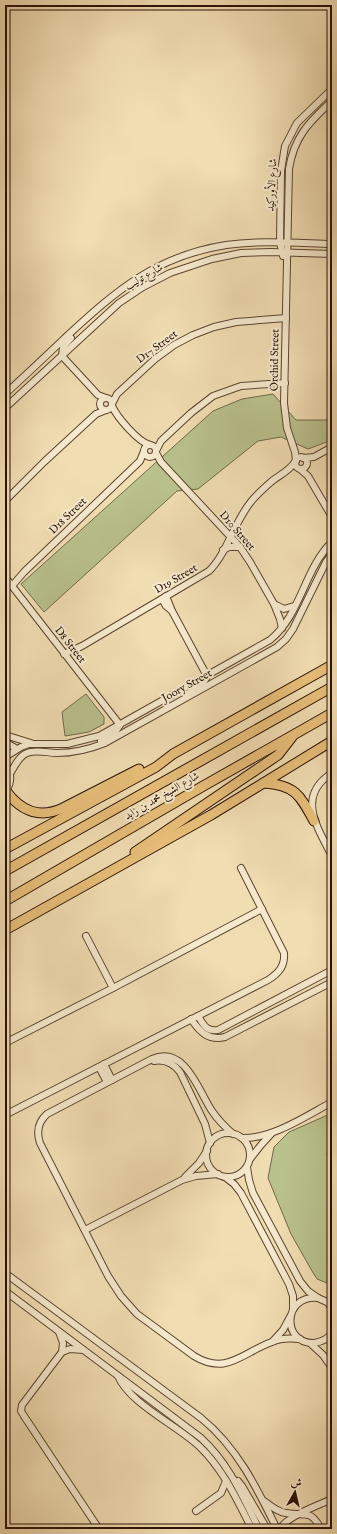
<svg xmlns="http://www.w3.org/2000/svg" width="337" height="1534" viewBox="0 0 337 1534" font-family="'IM FELL English',Amiri,serif">
<rect width="100%" height="100%" fill="#f1ddb2"/>
<filter id="stains"><feTurbulence type="fractalNoise" baseFrequency=".005" numOctaves="4"/><feColorMatrix values="0 0 0 0 .2 0 0 0 0 .09 0 0 0 0 .02 0 0 0 .5 -.17"/></filter>
<radialGradient id="worn" r=".72"><stop offset=".6" stop-color="#630" stop-opacity="0"/><stop offset="1" stop-color="#630" stop-opacity=".3"/></radialGradient>
<g fill="#b9c18d" stroke="#70694a">
<path d="M273 394 296 420H332V440L308 449 281 437 258 441 198 489 177 491 44 612 21 584 213 411 242 399Z"/>
<path d="M86 694 104 717V724L89 732 65 736 62 712Z"/>
<path d="M330 1114V1139L327 1155 332 1167V1285L317 1279 312 1271 291 1234 268 1178 274 1147 289 1132Z"/>
</g>
<g fill="none" stroke-linecap="round" stroke-linejoin="round">
<g stroke="#5a4431" stroke-width="8">
<g id="minor">
<path d="M283 256 280 242 281 171 285 146 297 123 332 89"/>
<path d="M71 338 63 347 62 356 98 395 106 398"/>
<path d="M5 394C26 375 47 355 67 336 117 290 156 256 226 245 261 240 296 243 332 244"/>
<circle cx="106" cy="404" r="6"/>
<path d="M112 404 117 394 155 359 174 345 193 335 214 327 236 322 286 318"/>
<path d="M112 406C117 417 138 442 150 445"/>
<path d="M5 408 119 303 143 287 170 273 212 259 241 253 271 252 332 254"/>
<circle cx="150" cy="451" r="6"/>
<path d="M156 451 161 441 191 413 213 396 241 386 285 383"/>
<path d="M156 453 161 462 240 547 250 562 274 604 284 609 294 606"/>
<circle cx="301" cy="463" r="6"/>
<path d="M303 458 314 457 332 447"/>
<path d="M296 461 295 452 287 428 284 403 289 169C294 137 309 122 332 101"/>
<path d="M300 469 308 476 332 517"/>
<path d="M5 501 44 462 96 414 106 410"/>
<path d="M223 550 229 547H240"/>
<path d="M5 577 120 725 115 732 101 741"/>
<path d="M12 586 24 572 140 461 144 451"/>
<path d="M166 596 172 611"/>
<path d="M162 599 166 606 172 611 207 676C204 686 193 687 187 695"/>
<path d="M274 604 280 619 282 628"/>
<path d="M64 654 82 646 209 571C226 555 234 523 250 503 256 495 264 488 272 481 280 475 289 471 295 462"/>
<path d="M5 735 31 743"/>
<path d="M5 742 17 749"/>
<path d="M5 757 21 747 29 744H67L99 736 270 640C301 615 304 569 332 542"/>
<path d="M5 764C12 773 12 783 5 792"/>
<path d="M332 773C296 796 317 827 332 856"/>
<path d="M10 774C14 767 19 756 27 753 36 749 48 753 57 753 74 753 90 749 105 743L277 647 286 639 293 629 326 562 332 554"/>
<path d="M86 936 113 988"/>
<path d="M198 1016C203 1024 206 1032 218 1030L332 970"/>
<path d="M191 1019C200 1032 208 1041 225 1037L332 982"/>
<path d="M5 1043 113 988 262 909"/>
<path d="M154 1061C165 1059 173 1063 180 1072L205 1124 210 1143"/>
<path d="M104 1064 112 1080"/>
<path d="M99 1067 107 1082"/>
<path d="M5 1115 268 980C279 973 285 966 284 953L241 868"/>
<circle cx="228" cy="1155" r="22"/>
<path d="M233 1134C225 1127 218 1120 212 1111 198 1090 185 1045 152 1059L47 1114C38 1122 36 1131 40 1143L108 1276 121 1296 137 1314 194 1356C227 1376 243 1352 272 1342 280 1338 291 1338 300 1339"/>
<path d="M242 1138C272 1139 306 1116 332 1102"/>
<path d="M250 1159 261 1145 271 1134"/>
<path d="M247 1167 249 1180 253 1193 300 1281 308 1291 318 1298 327 1302 332 1308"/>
<path d="M185 1177 199 1163 207 1151"/>
<path d="M225 1177 234 1184 241 1193 289 1284 293 1296V1309"/>
<path d="M85 1230 182 1180 196 1176 218 1174"/>
<path d="M5 1273 201 1418C237 1447 257 1488 277 1529"/>
<path d="M5 1291 201 1438C229 1464 242 1495 259 1529"/>
<path d="M318 1298C282 1295 282 1344 314 1343 321 1342 328 1339 332 1333"/>
<path d="M59 1332 63 1343 62 1352 22 1405 21 1411 24 1416 99 1529"/>
<path d="M273 1341 283 1330 290 1317"/>
<path d="M310 1343 323 1355 332 1368"/>
<path d="M62 1352 70 1349 83 1350"/>
<path d="M118 1376C130 1404 177 1425 200 1447 223 1469 237 1500 252 1529"/>
<path d="M238 1481 242 1486 267 1529"/>
<path d="M264 1501C271 1506 277 1512 286 1513 305 1517 310 1508 321 1529"/>
<path d="M196 1511 221 1493 226 1481"/>
<path d="M280 1529C287 1516 319 1505 332 1499"/>
</g>
</g>
<g stroke="#281106" stroke-width="11">
<g id="highway">
<path d="M264 783C295 785 300 795 314 821"/>
<path d="M6 791C21 811 39 819 63 808L139 769"/>
<path d="M5 849 156 767 173 754 332 665"/>
<path d="M135 852 278 755 292 737"/>
<path d="M5 871 332 687"/>
<path d="M5 901 205 785 332 713"/>
<path d="M5 930 211 815 332 741"/>
</g>
</g>
<use href="#minor" stroke="#f6e9cd" stroke-width="6"/>
<use href="#highway" stroke="#e8be79" stroke-width="9"/>
</g>
<g text-anchor="middle" dominant-baseline="central" stroke-width="4" stroke-linejoin="round" paint-order="stroke">
<g font-size="11" fill="#281106" stroke="#f6e9cd">
<text transform="translate(272 185) rotate(-87)">شارع الأوركيد</text>
<text transform="translate(144 277) rotate(-30)">شارع توليب</text>
<text transform="translate(157 347) rotate(-36)">D17 Street</text>
<text transform="translate(275 360) rotate(-89)">Orchid Street</text>
<text transform="translate(68 516) rotate(-44)">D18 Street</text>
<text transform="translate(237 531) rotate(49)">D10 Street</text>
<text transform="translate(176 579) rotate(-30)">D19 Street</text>
<text transform="translate(70 645) rotate(52)">D8 Street</text>
<text transform="translate(187 686) rotate(-29)">Joory Street</text>
<text transform="translate(162 796) rotate(-30)">شارع الشيخ محمد بن زايد</text>
</g>
</g>
<rect width="337" height="1534" fill="none" stroke="#f1ddb2" stroke-width="20"/>
<rect x="6" y="6" width="325" height="1522" fill="none" stroke="#281106" stroke-width="2"/>
<rect x="10" y="10" width="317" height="1514" fill="none" stroke="#281106"/>
<g transform="translate(295 1492) rotate(8)" stroke="#f6e9cd" stroke-width="3" paint-order="stroke">
<path d="M0-3L7 15L0 10L-7 15Z" fill="#281106"/>
<text y="-6" font-size="11" font-weight="bold" text-anchor="middle" fill="#281106">ش</text>
</g>
<rect width="100%" height="100%" filter="url(#stains)"/>
<rect width="100%" height="100%" fill="url(#worn)"/>
</svg>
